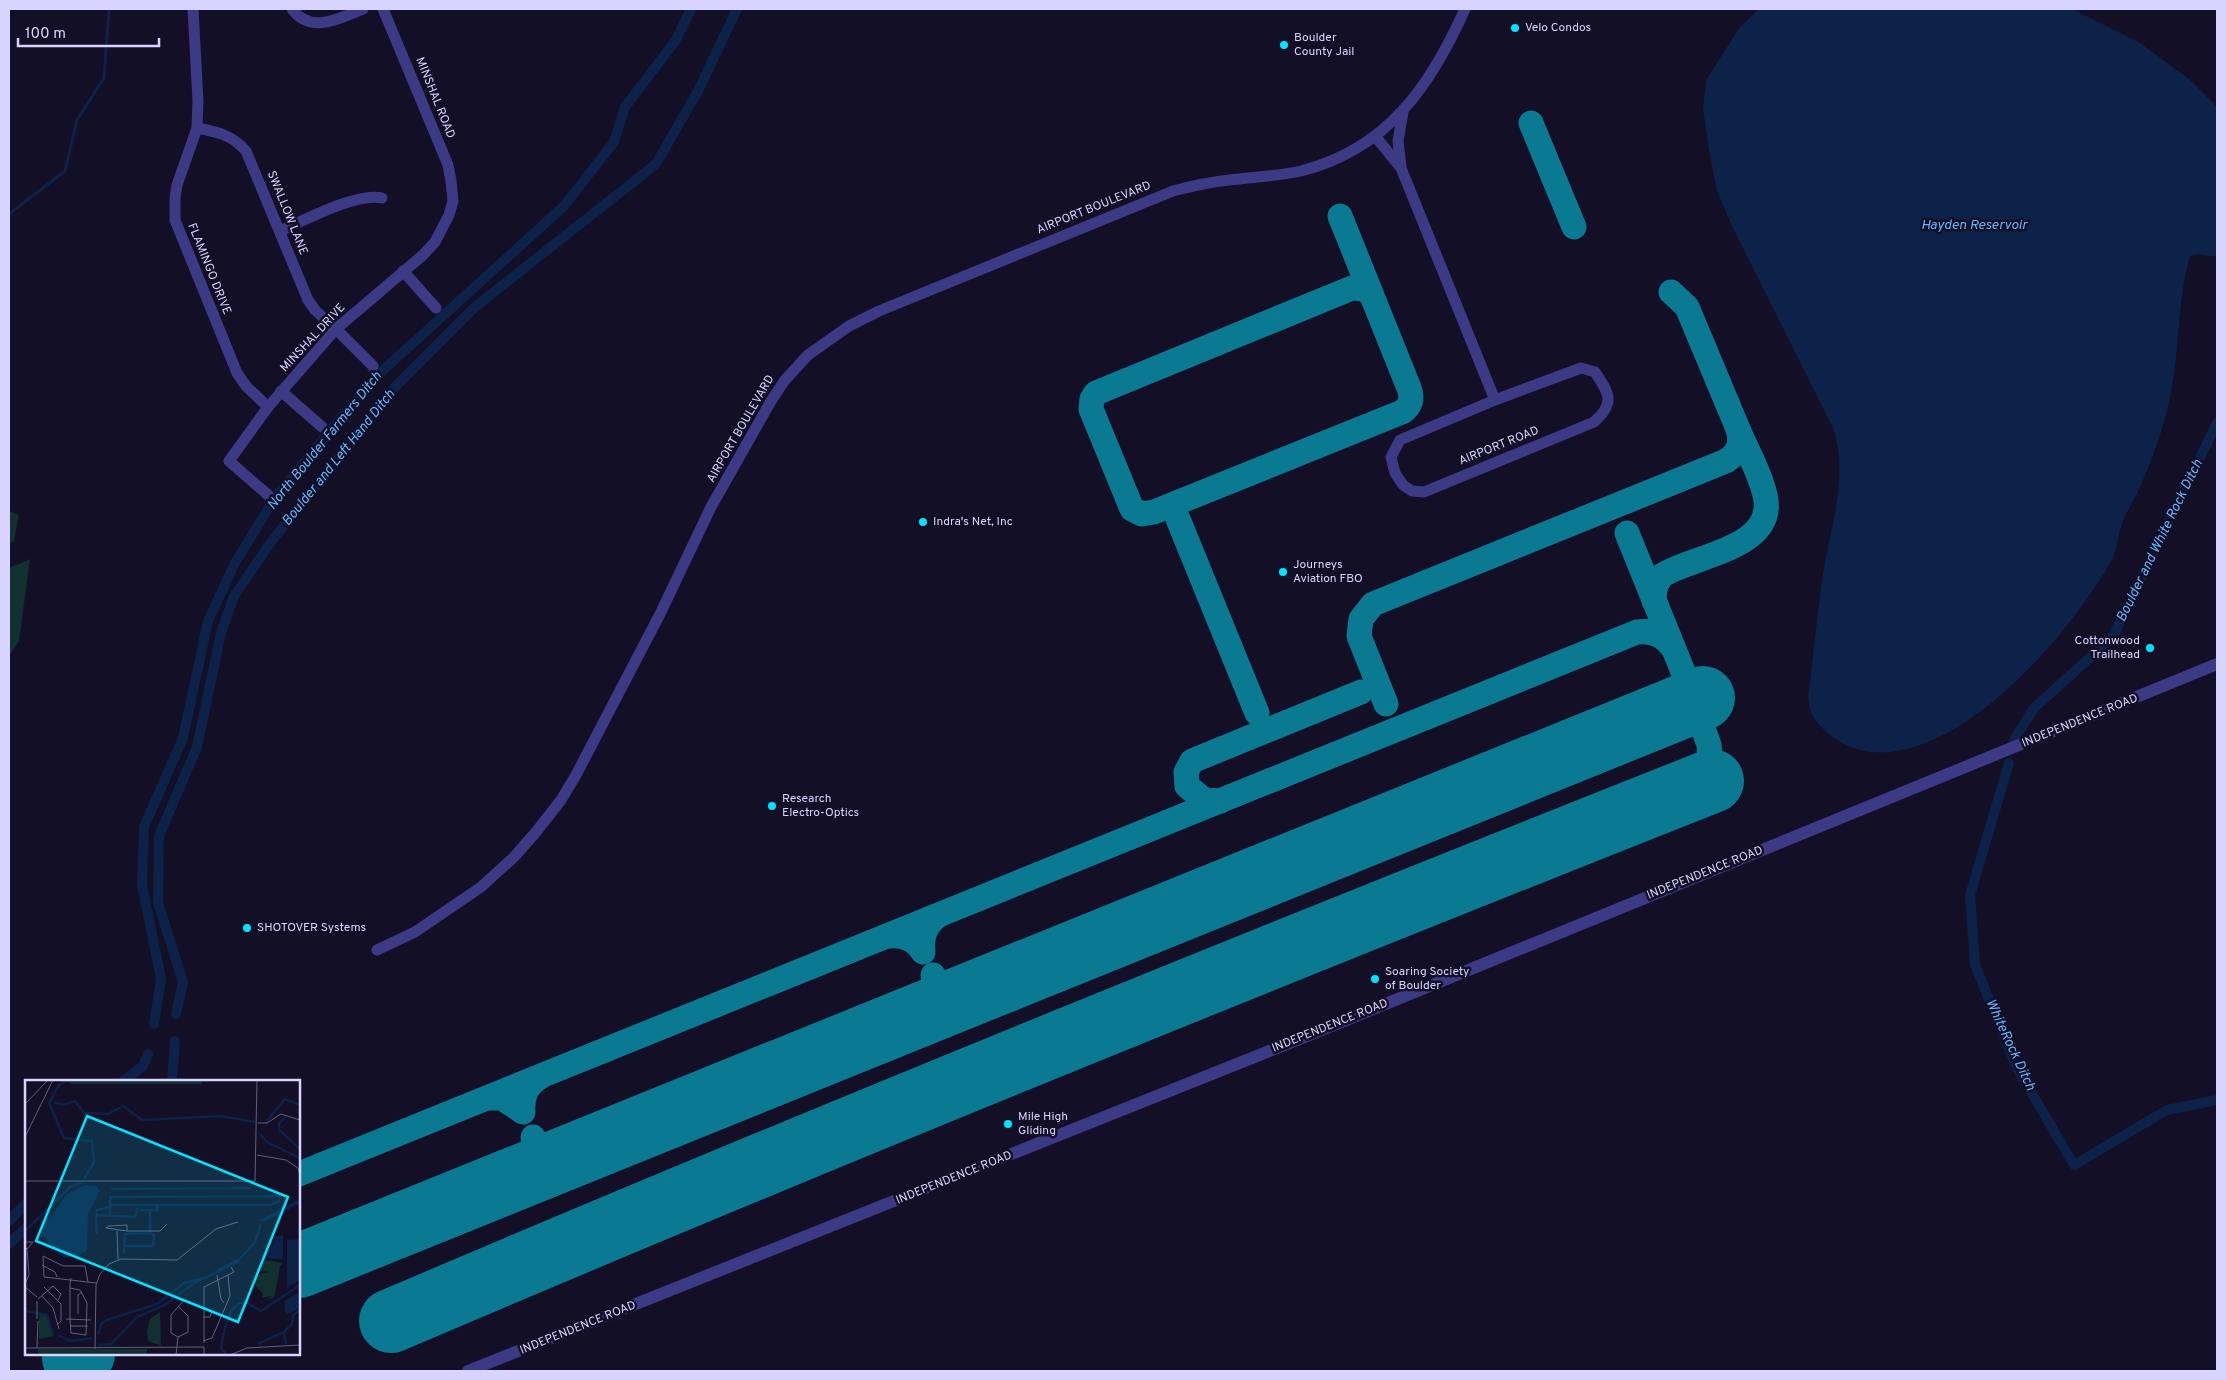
<svg xmlns="http://www.w3.org/2000/svg" width="2226" height="1380" viewBox="0 0 2226 1380" font-family="Overpass,sans-serif">
<rect width="100%" height="100%" fill="#130f26"/>
<g fill="#12302f">
<path d="M9 511 19 515 14 541 9 543Z"/>
<path d="M30 559 19 641 9 656V568Z"/>
</g>
<path fill="#0c2248" d="M1759 9H2072L2140 43 2189 79 2217 107V256C2206 258 2202 251 2190 256 2177 301 2180 351 2170 398 2163 431 2151 463 2137 494 2132 504 2125 514 2122 524 2117 537 2118 548 2112 560 2071 632 1963 761 1871 752 1849 750 1820 733 1811 712 1809 708 1809 702 1808 697 1814 654 1817 611 1824 568 1832 521 1848 478 1834 430L1732 226 1717 191 1709 150 1703 109 1706 80 1740 27Z"/>
<g fill="none" stroke-linecap="round" stroke-linejoin="round">
<path stroke="#0c2248" stroke-width="3" d="M9 214 65 171 77 120 104 78 109 9"/>
<g stroke="#0c2248" stroke-width="10">
<path d="M2014 740 2034 708 2112 638 2217 423"/>
<path d="M2009 763 1970 895 1975 965 2017 1068 2074 1165 2167 1110 2217 1100"/>
<path d="M176 1014 183 982 158 903 159 836 197 747 221 633 234 596 271 542 393 389 475 307 656 164 699 89 737 9"/>
<path d="M154 1024 161 979 142 885 144 827 183 738 208 621 235 563 273 501 339 420 380 373 564 206 614 142 625 107 676 40 691 9"/>
<path d="M123 1081 143 1066 148 1054"/>
<path d="M172 1081 175 1041"/>
<path d="M9 1221 26 1203"/>
<path d="M9 1244 26 1228"/>
</g>
<g stroke="#0a7a92" stroke-width="25">
<path d="M1531 123 1574 227"/>
<path d="M1340 216 1409 388C1413 398 1411 406 1402 412L1154 512 1142 514 1132 509 1091 409 1092 399 1096 393 1352 288 1365 289 1372 296"/>
<path d="M1178 519 1257 713"/>
<path d="M1627 533 1686 679C1685 696 1676 705 1662 714"/>
<path d="M1654 601 1655 588 1661 576C1692 556 1772 549 1766 501 1764 481 1746 448 1738 429"/>
<path d="M1686 679 1709 745 1712 781"/>
<path d="M1386 704 1359 636 1361 619 1373 604 1726 461C1739 453 1742 443 1738 429L1687 307 1671 292"/>
<path d="M1221 801 1204 800 1187 786 1186 772 1192 761 1361 692"/>
<path d="M889 936C904 935 915 939 923 952 921 936 926 924 939 915"/>
<path d="M916 1016C930 1005 937 994 933 975 944 992 956 995 975 993"/>
<path d="M488 1098H502L523 1112C522 1096 526 1086 540 1077"/>
<path d="M299 1174 1637 632C1653 630 1665 636 1673 648"/>
<path d="M515 1178C530 1167 537 1156 533 1137 544 1154 557 1157 576 1154"/>
<path d="M79 1354V1355"/>
</g>
<g stroke="#0a7a92" stroke-width="64">
<path d="M299 1266 1703 698"/>
<path d="M391 1321C829 1134 1270 956 1712 781"/>
<path d="M74 1358 83 1354"/>
</g>
<g stroke="#3d3a85" stroke-width="11">
<path d="M193 9 198 101 197 128 177 185 175 198V220L237 373 246 386 268 407"/>
<path d="M292 9C311 35 340 18 363 9"/>
<path d="M197 128C218 132 232 135 246 151L308 300 315 310 336 329 373 366"/>
<path d="M1375 136 1401 168 1495 400"/>
<path d="M1401 167 1398 141 1403 112"/>
<path d="M280 231C305 220 357 192 382 198"/>
<path d="M403 271 436 308"/>
<path d="M1581 368 1595 372C1609 393 1616 403 1594 422L1424 492 1412 491 1403 485 1395 473 1391 457 1400 440 1495 400Z"/>
<path d="M281 391 322 427"/>
<path d="M268 495 229 461 268 407 336 329 423 255 435 242 449 215 453 201 451 181 448 165 383 9"/>
<path d="M377 950 415 932 481 887 514 857 536 832 561 800 576 775 660 614 711 507 771 401 785 380 808 355 849 326 879 311 1173 191C1192 186 1210 182 1229 180 1253 177 1278 176 1301 171 1388 149 1431 85 1465 9"/>
</g>
<path stroke="#3d3a85" stroke-width="12" d="M468 1371 1322 1030 2217 664"/>
</g>
<g fill="#00e5ff" stroke="#130f26" stroke-width="2">
<circle cx="1515" cy="28" r="5"/>
<circle cx="1284" cy="45" r="5"/>
<circle cx="923" cy="522" r="5"/>
<circle cx="1283" cy="572" r="5"/>
<circle cx="2150" cy="648" r="5"/>
<circle cx="772" cy="806" r="5"/>
<circle cx="247" cy="928" r="5"/>
<circle cx="1375" cy="979" r="5"/>
<circle cx="1008" cy="1124" r="5"/>
</g>
<g text-anchor="middle" dominant-baseline="central" stroke-width="5" stroke-linejoin="round" paint-order="stroke">
<g font-size="12" fill="#d9d4ff" stroke="#130f26" text-anchor="start">
<text x="1525" y="28">Velo Condos</text>
<text x="1294" y="38">Boulder<tspan x="1294" dy="14">County Jail</tspan></text>
<text x="933" y="522">Indra's Net, Inc</text>
<text x="1293" y="565">Journeys<tspan x="1293" dy="14">Aviation FBO</tspan></text>
<text x="2140" y="641" text-anchor="end">Cottonwood<tspan x="2140" dy="14">Trailhead</tspan></text>
<text x="782" y="799">Research<tspan x="782" dy="14">Electro-Optics</tspan></text>
<text x="257" y="928">SHOTOVER Systems</text>
<text x="1385" y="972">Soaring Society<tspan x="1385" dy="14">of Boulder</tspan></text>
<text x="1018" y="1117">Mile High<tspan x="1018" dy="14">Gliding</tspan></text>
</g>
<g font-size="12" fill="#d9d4ff" stroke="#130f26">
<text transform="translate(435 98) rotate(68)">MINSHAL ROAD</text>
<text transform="translate(1094 208) rotate(-22)">AIRPORT BOULEVARD</text>
<text transform="translate(287 213) rotate(68)">SWALLOW LANE</text>
<text transform="translate(209 269) rotate(68)">FLAMINGO DRIVE</text>
<text transform="translate(313 338) rotate(-47)">MINSHAL DRIVE</text>
<text transform="translate(741 429) rotate(-60)">AIRPORT BOULEVARD</text>
<text transform="translate(1499 446) rotate(-22)">AIRPORT ROAD</text>
<text transform="translate(2080 721) rotate(-22)">INDEPENDENCE ROAD</text>
<text transform="translate(1705 873) rotate(-22)">INDEPENDENCE ROAD</text>
<text transform="translate(1330 1026) rotate(-22)">INDEPENDENCE ROAD</text>
<text transform="translate(954 1178) rotate(-22)">INDEPENDENCE ROAD</text>
<text transform="translate(578 1328) rotate(-22)">INDEPENDENCE ROAD</text>
</g>
<g font-size="14" font-style="italic" fill="#62b6ff" stroke="#130f26">
<text x="1974" y="225">Hayden Reservoir</text>
<text transform="translate(325 441) rotate(-51)">North Boulder Farmers Ditch</text>
<text transform="translate(339 458) rotate(-51)">Boulder and Left Hand Ditch</text>
<text transform="translate(2160 541) rotate(-64)">Boulder and White Rock Ditch</text>
<text transform="translate(2010 1045) rotate(65)">WhiteRock Ditch</text>
</g>
</g>
<g transform="translate(25 1080)">
<rect width="275" height="275" fill="#130f26"/>
<path d="M37 0H177V4H47ZM241 180 258 183 255 187 250 215 247 218 240 221 247 216 237 218 238 214 230 205V195L244 192 230 190ZM14 232 21 234 28 256 14 259ZM135 232 136 265H135L123 261 122 251 125 239ZM13 269H122V275H13Z" fill="#12302f"/>
<path d="M61 105 71 106 75 111 63 134 62 170 52 177 39 178 17 155 16 141 24 139 42 114ZM258 155V179L238 178 248 165 250 157ZM275 159V200L262 208V160ZM271 214H275L273 229 260 235V221Z" fill="#0c2248"/>
<path fill="none" stroke="#0c2248" stroke-width="2.5" d="M42 0 34 5 24 23 39 58 67 61 69 82 59 99M29 22 38 25 50 21 59 33 83 34 98 26 117 40 196 36 230 42M261 36 254 44V50L275 69M242 41 260 19 275 25M234 53 242 62 275 78M86 109 226 108M84 117 256 116M85 127 87 125H245L254 121 255 116M115 130H133L132 125M125 131V152M85 134V119L88 117M71 135 110 137 113 128M71 139 72 154M71 140 72 130 85 127M235 141 275 120M238 141 275 122M0 151 45 107 57 102M100 166H128L129 155 125 153M99 173 100 154 126 153M184 196 212 180M0 231 22 235 28 255M33 255 45 261 67 258M73 255 76 244 82 240 132 224 159 203 179 198M233 264 259 252M261 264 259 252 267 244 268 235 275 230M74 265 86 264 112 237 140 225 169 203 212 182 230 162 236 144M202 275 196 268 199 251 206 231 213 224 220 222 236 231 275 205"/>
<path fill="none" stroke="#625e7d" stroke-width="1" d="M0 24 23 0M233 43H242L256 34 275 40M0 57 28 0M232 75 261 80 273 88 275 96M0 101H230L232 0M102 145V151L81 148 84 146ZM92 151 93 179M102 151H135L142 144M0 162H8L2 169 0 167M17 185 30 192 32 197M192 195 196 219 199 223M63 202 60 186H38L18 176 19 197 71 203M0 204 4 195 2 169M0 207 12 217M19 207 36 224V241L32 245M179 207 209 192 206 187M45 208 55 210 62 223 61 255 46 253 45 239V204L46 198M17 216 28 228 34 249M13 219 28 206 36 214 33 220M178 228 187 231 185 237H178M53 234V215L57 212M12 239V221M41 239 66 240M45 246H63M153 257 146 253V235L159 220M153 257 163 252V236L153 226M178 261 187 258 205 216 203 195M179 263V207M0 268 179 267V275M12 268 13 241M70 269 71 205 75 194 84 184 96 179 152 180 191 149 213 142M151 275 153 257M205 275 222 268 275 265"/>
<path fill="#00e5ff" fill-opacity="0.15" stroke="#00e5ff" stroke-width="2.5" d="M62 36 263 117 213 242 11 161Z"/>
<rect width="275" height="275" fill="none" stroke="#d9d4ff" stroke-width="2.5"/>
</g>
<rect width="2226" height="1380" fill="none" stroke="#d9d4ff" stroke-width="20"/>
<path d="M18 38v8h141v-8" fill="none" stroke="#d9d4ff" stroke-width="2.5"/>
<text x="25" y="38" font-size="15" fill="#d9d4ff" stroke="#130f26" stroke-width="4" paint-order="stroke">100 m</text>
</svg>
